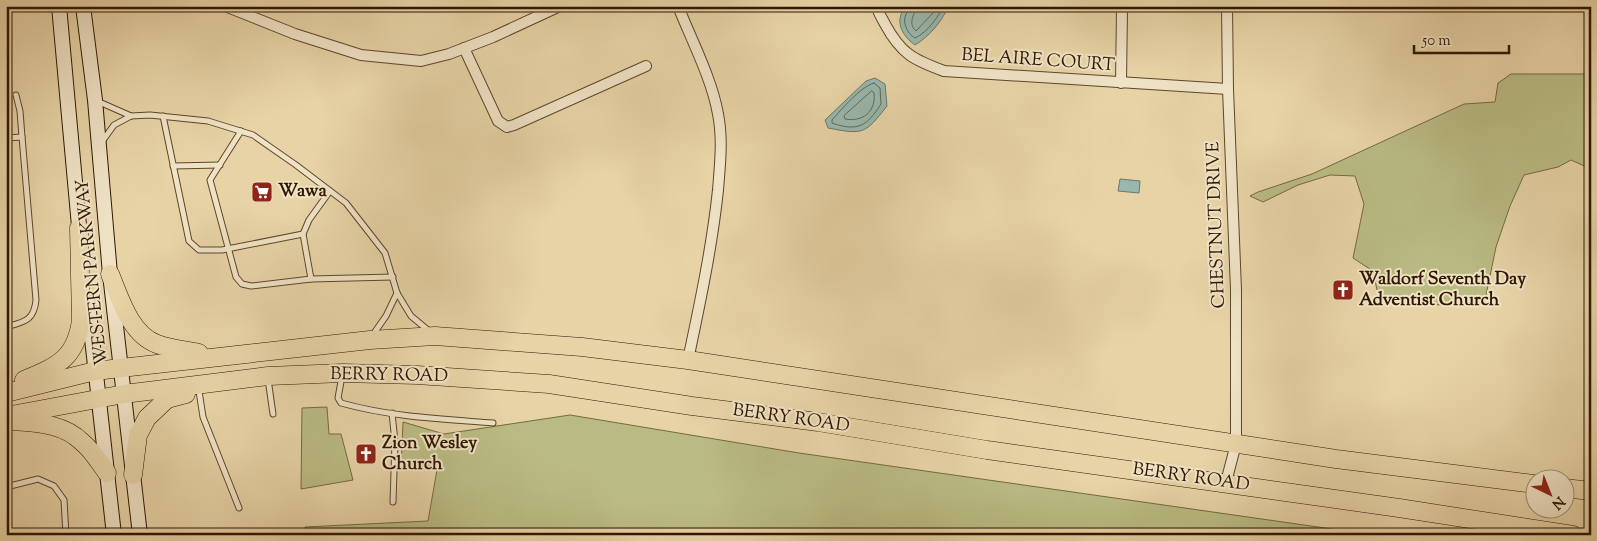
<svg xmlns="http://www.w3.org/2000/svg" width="1597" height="541" viewBox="0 0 1597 541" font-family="'Sorts Mill Goudy',serif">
<rect width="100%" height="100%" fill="#e7d3a6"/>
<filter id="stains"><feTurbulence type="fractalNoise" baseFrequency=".004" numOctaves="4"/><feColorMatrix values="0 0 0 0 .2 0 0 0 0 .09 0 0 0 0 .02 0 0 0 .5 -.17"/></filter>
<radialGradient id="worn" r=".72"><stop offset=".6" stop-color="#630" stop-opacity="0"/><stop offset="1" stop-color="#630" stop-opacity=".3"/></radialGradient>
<g fill="#babb83" stroke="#746942">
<path d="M1511 74H1591V169L1571 160 1558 167 1524 175 1510 206 1496 247 1485 300 1473 306 1391 303 1377 290 1373 271 1353 258 1364 204 1355 176 1330 175 1298 185 1263 202 1250 196 1258 192 1312 174 1464 104 1495 102 1498 83Z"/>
<path d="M327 407 329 434H341L353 480 301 489 302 408Z"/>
<path d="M570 415 799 453 1374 535H305V527L428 521 438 464 401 469 403 422 444 434Z"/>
</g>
<g fill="#98b7ad" stroke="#6e7768">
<path d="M906 6H949C941 22 930 36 915 45 901 35 894 20 906 6Z"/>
<path d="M875 78 885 84 887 106C865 134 864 135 828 128L825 120 866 81Z"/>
<path d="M1120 179 1140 181 1139 193 1118 191Z"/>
</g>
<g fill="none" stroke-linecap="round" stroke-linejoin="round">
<g stroke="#646756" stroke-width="1">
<path d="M910 6C909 11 906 13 905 17 903 25 909 35 915 38 928 32 937 18 944 6"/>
<path d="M916 6C915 16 907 22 916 31L933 13 937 6"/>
<path d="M874 83 880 88 881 104C867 126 858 132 832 123V120C842 109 860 87 874 83Z"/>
<path d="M872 91 874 93C876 112 863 122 845 119L844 116Z"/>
</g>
<g stroke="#5d462a" stroke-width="7">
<g id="service">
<path d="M16 95 20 111 22 137"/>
<path d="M97 101 131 116"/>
<path d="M163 116 189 241 199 250H222L303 234"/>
<path d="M241 131 210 180 236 277 242 284 251 286 311 279 393 277"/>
<path d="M6 138 22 137 36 300C34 321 24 322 6 327"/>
<path d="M101 143 114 125 131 116 150 115 208 121 253 135 296 165 346 203 385 253 397 293 411 316 429 331"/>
<path d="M173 166 220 165"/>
<path d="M311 279 303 234 309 220 330 191"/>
<path d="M372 336 386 316 397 293"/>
<path d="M342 376 338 398 341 403C391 417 442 419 493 423"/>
<path d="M268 379 273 414"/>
<path d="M199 391 203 417 239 508"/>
<path d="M392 413 395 442 393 502"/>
<path d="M6 487 38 479 54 486 64 500 66 535"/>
</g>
</g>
<g stroke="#5d462a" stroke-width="12">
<g id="minor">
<path d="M225 6 295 34 361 55 421 61 449 54 493 37 560 6"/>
<path d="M678 6C691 39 712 79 718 114 723 139 720 165 718 190 712 247 700 303 688 360"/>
<path d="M877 6C878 13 882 18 885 24 901 54 914 60 944 71L1228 89"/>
<path d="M464 48 498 121 507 127 514 125 646 66"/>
<path d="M1121 83 1122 8"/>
<path d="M1226 482 1236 444V290L1228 89 1227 6"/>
</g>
</g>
<g stroke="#2f1700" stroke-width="16">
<g id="secondary">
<path d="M59 6 80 237"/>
<path d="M83 6 95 100 110 274 140 535"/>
<path d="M88 303 114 535"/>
</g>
</g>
<g stroke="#2f1700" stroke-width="19">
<g id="trunk">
<path d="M110 274C120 298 130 334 157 344 170 349 185 350 199 353"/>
<path d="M24 380C57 366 76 359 81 320L79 228"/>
<path d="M6 393 95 371 121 368 370 340 435 336 582 347 688 360 1336 459 1534 484"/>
<path d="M6 416 124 394 268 376 343 373 417 375 549 384 692 406 818 422 987 450 1399 508 1573 535"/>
<path d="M12 421C36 423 63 423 82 442 92 450 99 462 107 473"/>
<path d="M133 475 138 435 147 418 167 399 186 394"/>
<path d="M1564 488 1591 491"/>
</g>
</g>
<use href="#service" stroke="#efe2c5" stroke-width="5"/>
<use href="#minor" stroke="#efe2c5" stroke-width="10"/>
<use href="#secondary" stroke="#efe2c5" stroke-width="14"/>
<use href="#trunk" stroke="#e7d3a6" stroke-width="18"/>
</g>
<defs>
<g id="supermarket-square" transform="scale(1.125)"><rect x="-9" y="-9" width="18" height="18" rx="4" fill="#8f2418" stroke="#efe2c5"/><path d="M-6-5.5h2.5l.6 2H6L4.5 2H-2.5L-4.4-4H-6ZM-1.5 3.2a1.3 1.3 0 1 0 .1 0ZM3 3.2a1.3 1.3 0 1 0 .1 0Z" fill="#fff"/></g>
<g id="church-square" transform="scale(1.125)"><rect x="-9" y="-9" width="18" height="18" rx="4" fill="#8f2418" stroke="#efe2c5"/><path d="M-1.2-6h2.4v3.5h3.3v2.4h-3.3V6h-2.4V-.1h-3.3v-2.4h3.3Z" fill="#fff"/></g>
</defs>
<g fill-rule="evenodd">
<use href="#supermarket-square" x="262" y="192"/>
<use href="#church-square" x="1343" y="290"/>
<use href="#church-square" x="366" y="454"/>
</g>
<g text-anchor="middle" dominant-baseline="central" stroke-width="4" stroke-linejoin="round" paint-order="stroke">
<g font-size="18" fill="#2f1700" stroke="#efe2c5">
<text transform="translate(1038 61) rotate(4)">BEL AIRE COURT</text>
<text transform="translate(1217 225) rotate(-92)">CHESTNUT DRIVE</text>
<text transform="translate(93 272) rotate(-96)">WESTERN PARKWAY</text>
<text transform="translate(389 376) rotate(1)">BERRY ROAD</text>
<text transform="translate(791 419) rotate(8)">BERRY ROAD</text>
<text transform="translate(1191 478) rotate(8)">BERRY ROAD</text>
</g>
<g font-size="18" font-weight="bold" fill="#2f1700" stroke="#efe2c5" text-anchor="start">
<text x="278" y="192">Wawa</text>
<text x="1359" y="280">Waldorf Seventh Day<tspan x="1359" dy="21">Adventist Church</tspan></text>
<text x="382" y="444">Zion Wesley<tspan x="382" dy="21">Church</tspan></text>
</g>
</g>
<rect width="1597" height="541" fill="none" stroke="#e7d3a6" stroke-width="25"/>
<rect x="8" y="8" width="1582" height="526" fill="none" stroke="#2f1700" stroke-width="2.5"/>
<rect x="12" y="12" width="1572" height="516" fill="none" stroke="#2f1700"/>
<g transform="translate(1550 494) rotate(137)"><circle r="24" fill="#efe2c5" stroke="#a29176"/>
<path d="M0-4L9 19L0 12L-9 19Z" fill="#8f2418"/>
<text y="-8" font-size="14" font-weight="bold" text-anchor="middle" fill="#2f1700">N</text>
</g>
<path d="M1414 45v8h95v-8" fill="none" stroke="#2f1700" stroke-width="2.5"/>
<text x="1422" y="45" font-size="15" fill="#2f1700" stroke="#efe2c5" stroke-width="4" paint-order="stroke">50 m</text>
<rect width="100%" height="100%" filter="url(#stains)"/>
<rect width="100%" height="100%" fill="url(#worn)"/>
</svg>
